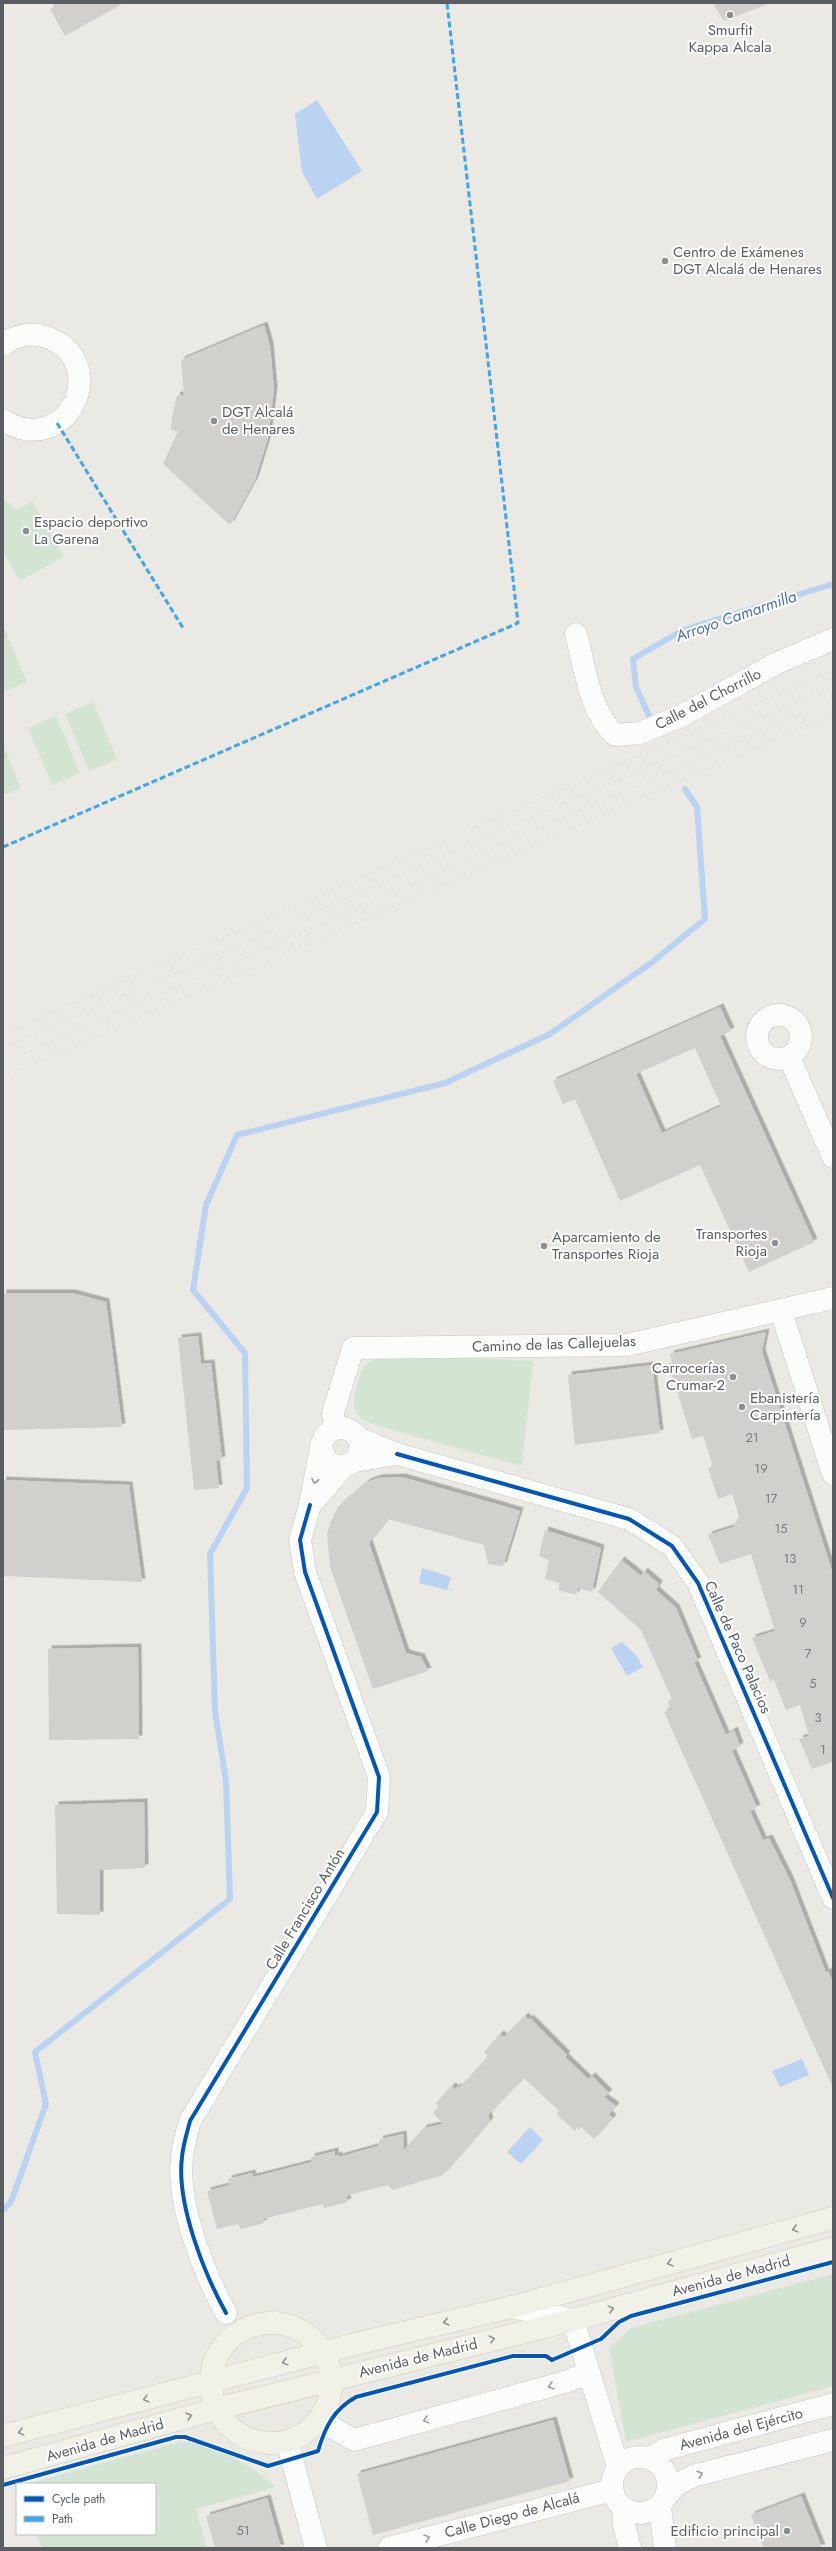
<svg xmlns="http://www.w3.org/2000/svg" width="836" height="2551" viewBox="0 0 836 2551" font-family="Jost,sans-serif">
<defs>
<filter id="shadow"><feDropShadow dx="3.5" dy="-3.5" stdDeviation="0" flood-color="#0004"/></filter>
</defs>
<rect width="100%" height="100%" fill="#eae9e4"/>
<g fill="#d3e5d2">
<path d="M3 499 17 510 32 501 64 556 20 581 3 552Z"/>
<path d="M3 625 27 682 3 692Z"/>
<path d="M93 702 117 759 89 771 65 714Z"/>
<path d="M56 716 80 773 52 785 28 728Z"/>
<path d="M3 745 21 788 3 795Z"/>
<path d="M447 1357 533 1361 522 1466 372 1424C361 1420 352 1412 354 1399 356 1388 359 1367 371 1361 387 1353 428 1357 447 1357Z"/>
<path d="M833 2274V2386L626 2442 609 2348 631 2328Z"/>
<path d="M179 2442C217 2442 248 2464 276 2487L196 2509 207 2548H42L36 2534H155V2484H27Z"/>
</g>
<g fill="#bad3f3">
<path d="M317 100 362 171 317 199 302 172 295 114Z"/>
<path d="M422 1568 451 1577 447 1590 419 1583Z"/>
<path d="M622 1642 636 1655 643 1667 627 1676 611 1648Z"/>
<path d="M802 2059 809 2075 780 2087 772 2071Z"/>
<path d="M530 2127 543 2140 521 2164 507 2152Z"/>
</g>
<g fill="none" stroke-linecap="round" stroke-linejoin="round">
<g stroke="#bad3f3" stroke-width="6">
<path d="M650 718 636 687 633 659 683 630 833 584"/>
<path d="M3 2210 11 2202 46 2104 35 2052 230 1899 226 1781 215 1711 210 1554 247 1488 245 1353 193 1290 206 1205 237 1135 445 1083 550 1034 651 963 705 919 697 807 685 789"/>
</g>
</g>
<g fill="#d1d0cd" fill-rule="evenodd" filter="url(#shadow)">
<path d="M60 3H124L65 36 50 9Z"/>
<path d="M713 3H768V4L724 21Z"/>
<path d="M264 325 270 346 274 390 268 438 255 480 230 525 163 464 178 431 171 430 172 417 177 395H184L181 360Z"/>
<path d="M720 1007 731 1031 720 1036 814 1242 749 1272 700 1165 620 1201 575 1099 563 1104 553 1081ZM695 1048 721 1106 662 1133 636 1074Z"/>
<path d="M3 1293H72L106 1302 122 1427 3 1430Z"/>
<path d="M766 1332 762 1352 833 1574V1762L812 1769 799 1739 809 1736 800 1705 786 1710 774 1680 770 1681 752 1638 775 1631 751 1554 720 1564 708 1535 733 1527 739 1516 732 1494 718 1499 708 1468 713 1466 703 1436 692 1439 668 1363H672L670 1354Z"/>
<path d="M198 1336 201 1364 211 1363 222 1460 216 1461 219 1488 194 1490 178 1338Z"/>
<path d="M652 1365 660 1433 575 1445 568 1375Z"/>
<path d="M402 1477 520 1511 503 1566 488 1564 484 1545 388 1519 369 1543 406 1653 421 1657 428 1671 373 1689 330 1567 327 1534 331 1521 338 1507 356 1491 367 1482 378 1478Z"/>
<path d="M3 1480 129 1485 142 1582 3 1576Z"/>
<path d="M545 1530 601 1548 592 1592 578 1588 576 1595 559 1590V1583L545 1579 549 1560 539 1556Z"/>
<path d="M621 1560 641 1576 644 1571 659 1584 656 1590 676 1608 698 1661 694 1662 726 1735 734 1730 740 1746 732 1751 757 1808 750 1811 763 1840 769 1838 790 1880 826 1973 828 1971 833 1982V2088L664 1712 670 1709 668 1701 672 1699 641 1630 598 1592Z"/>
<path d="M138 1647 139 1739 49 1740 48 1649Z"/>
<path d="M144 1802 145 1868 100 1870V1915L57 1914 55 1805Z"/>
<path d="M525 2016 529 2020 530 2018 567 2055 565 2057 588 2079 592 2076 609 2093 604 2097 616 2106 609 2114 613 2118 594 2139 581 2127 579 2130 577 2127 575 2131 556 2114 559 2111 524 2078 488 2115 490 2121 443 2175 392 2190 388 2185 349 2195 346 2197 348 2202 324 2208 323 2204 263 2219 264 2223 241 2229 238 2224 217 2229 207 2191 230 2185 228 2179 252 2173 253 2177 312 2162 311 2157 335 2151V2156L338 2155 339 2157 378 2146 380 2139 403 2134 404 2150 424 2128 443 2124 433 2113 439 2106 435 2104 452 2086 456 2089 458 2086 459 2088 487 2058 486 2057 488 2055 484 2052 500 2034 504 2037Z"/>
<path d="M553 2420 570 2481 373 2535 357 2474Z"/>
<path d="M801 2496 822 2548H764L751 2515Z"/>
<path d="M267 2498 281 2548H215L206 2516Z"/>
</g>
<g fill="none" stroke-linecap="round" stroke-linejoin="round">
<g stroke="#c7c7c6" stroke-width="23">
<g id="street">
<path d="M3 345C15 335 32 332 46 337 114 361 67 461 3 420"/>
<path d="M576 634C585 667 589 711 615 735L640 733 681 716 777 663 833 639"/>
<circle cx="779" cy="1037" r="22"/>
<path d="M789 1057 833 1157"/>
<path d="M781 1311 833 1474"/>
<circle cx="341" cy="1447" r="19"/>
<path d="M335 1429 333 1413 353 1348 627 1345 833 1298"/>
<path d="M322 1442 310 1505 344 1466"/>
<path d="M397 1454 629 1519 672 1546 698 1583 833 1898"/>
<path d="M354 1461 397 1454 358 1438"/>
<path d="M512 2307 573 2320 618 2467"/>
<path d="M226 2313C204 2273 176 2203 182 2157 183 2145 187 2133 190 2121L377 1812 379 1777 305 1572 300 1540 310 1505"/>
<path d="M319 2420 354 2440 558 2384 588 2374"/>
<path d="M287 2441 316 2548"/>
<circle cx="640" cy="2485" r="28"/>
<path d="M650 2458 663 2450 833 2404"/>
<path d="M668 2495 676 2485 693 2476 833 2440"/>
<path d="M660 2507 665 2548"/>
<path d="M624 2509V2525L630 2548"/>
<path d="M389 2548 612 2490"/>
</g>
</g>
<g stroke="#d0ccb4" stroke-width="23">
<g id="primary">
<circle cx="271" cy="2383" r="60"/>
<path d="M3 2436 363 2342 512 2307 833 2218"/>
<path d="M3 2468 216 2409 573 2320 833 2248"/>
</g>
</g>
<use href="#street" stroke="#fcfcfb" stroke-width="22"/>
<use href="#primary" stroke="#f2f1e7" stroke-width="22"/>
<g stroke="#e2e2e1" stroke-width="3" stroke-dasharray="1 5" stroke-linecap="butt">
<path d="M3 1034 833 671"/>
<path d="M3 1048 833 686"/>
<path d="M3 1063 833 700"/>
<path d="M3 1077 833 714"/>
</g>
<g stroke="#40a5ee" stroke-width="3" stroke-dasharray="6 3" stroke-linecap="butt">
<path d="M57 423 183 628"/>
<path d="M3 847 518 623 447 3"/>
</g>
<g stroke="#fff" stroke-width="6">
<g id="cycleway">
<path d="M397 1454 629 1519 672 1546 698 1583 833 1898"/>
<path d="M226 2313C204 2273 176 2203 182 2157 183 2145 187 2133 190 2121L377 1812 379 1777 305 1572 300 1540 310 1505"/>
<path d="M3 2485 176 2437H185L268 2466 318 2451C325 2427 334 2409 356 2397L513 2356H546L552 2360 601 2339 619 2322 631 2316 833 2262"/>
</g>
</g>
<use href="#cycleway" stroke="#0057b8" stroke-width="4"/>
</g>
<defs><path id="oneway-chevron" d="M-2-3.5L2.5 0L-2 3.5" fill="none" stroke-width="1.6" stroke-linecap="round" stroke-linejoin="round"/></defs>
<g stroke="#9b9d9f">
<use href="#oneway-chevron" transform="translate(315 1481) rotate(101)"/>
<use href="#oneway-chevron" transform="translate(551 2386) rotate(165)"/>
<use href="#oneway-chevron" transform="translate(426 2420) rotate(165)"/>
<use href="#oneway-chevron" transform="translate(700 2474) rotate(-18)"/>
<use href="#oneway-chevron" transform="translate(427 2538) rotate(-15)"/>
</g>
<g stroke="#8f9191">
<use href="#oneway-chevron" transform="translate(795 2229) rotate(165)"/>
<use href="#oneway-chevron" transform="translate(670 2263) rotate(165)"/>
<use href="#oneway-chevron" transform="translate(611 2309) rotate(-15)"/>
<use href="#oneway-chevron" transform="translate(446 2322) rotate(167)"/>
<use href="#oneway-chevron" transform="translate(492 2339) rotate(-14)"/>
<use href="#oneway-chevron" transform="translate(285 2362) rotate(165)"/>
<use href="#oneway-chevron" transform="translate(146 2399) rotate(165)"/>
<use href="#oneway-chevron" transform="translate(189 2416) rotate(-16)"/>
<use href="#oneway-chevron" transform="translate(21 2432) rotate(165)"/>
</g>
<g fill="#8c8e90" stroke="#fff" stroke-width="1.5">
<circle cx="730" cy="15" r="4"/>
<circle cx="665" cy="261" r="4"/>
<circle cx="214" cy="421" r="4"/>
<circle cx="26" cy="531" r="4"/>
<circle cx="775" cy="1243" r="4"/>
<circle cx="544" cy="1246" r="4"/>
<circle cx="733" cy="1377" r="4"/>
<circle cx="742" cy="1407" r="4"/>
<circle cx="787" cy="2531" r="4"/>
</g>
<g text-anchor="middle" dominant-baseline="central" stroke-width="4" stroke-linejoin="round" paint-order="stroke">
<g font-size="13" fill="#797b7e">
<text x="752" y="1437">21</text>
<text x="761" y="1468">19</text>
<text x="771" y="1498">17</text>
<text x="781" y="1528">15</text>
<text x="790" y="1558">13</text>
<text x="798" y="1589">11</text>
<text x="803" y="1622">9</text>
<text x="808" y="1653">7</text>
<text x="813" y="1683">5</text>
<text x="818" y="1717">3</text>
<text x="823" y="1749">1</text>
<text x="243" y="2530">51</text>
</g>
<g font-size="15" fill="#5a5d62" stroke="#fff" text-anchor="start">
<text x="730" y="30" text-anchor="middle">Smurfit<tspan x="730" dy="17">Kappa Alcala</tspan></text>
<text x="673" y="252">Centro de Exámenes<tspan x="673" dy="17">DGT Alcalá de Henares</tspan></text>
<text x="222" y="412">DGT Alcalá<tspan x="222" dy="17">de Henares</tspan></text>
<text x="34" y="522">Espacio deportivo<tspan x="34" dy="17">La Garena</tspan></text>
<text x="767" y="1234" text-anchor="end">Transportes<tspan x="767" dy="17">Rioja</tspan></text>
<text x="552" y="1237">Aparcamiento de<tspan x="552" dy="17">Transportes Rioja</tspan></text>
<text x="725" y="1368" text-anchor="end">Carrocerías<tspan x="725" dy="17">Crumar-2</tspan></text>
<text x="750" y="1398">Ebanistería<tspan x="750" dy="17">Carpintería</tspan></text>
<text x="779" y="2531" text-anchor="end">Edificio principal</text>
</g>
<g font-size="15" fill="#5a5d62" stroke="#fff">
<text transform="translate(708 699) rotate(-27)">Calle del Chorrillo</text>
<text transform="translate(554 1344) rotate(-2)">Camino de las Callejuelas</text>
<text transform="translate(738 1647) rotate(66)">Calle de Paco Palacios</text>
<text transform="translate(305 1909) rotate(-59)">Calle Francisco Antón</text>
<text transform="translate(731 2276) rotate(-15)">Avenida de Madrid</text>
<text transform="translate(418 2358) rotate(-14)">Avenida de Madrid</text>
<text transform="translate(741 2429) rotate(-15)">Avenida del Ejército</text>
<text transform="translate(105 2440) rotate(-16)">Avenida de Madrid</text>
<text transform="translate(512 2515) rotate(-15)">Calle Diego de Alcalá</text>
</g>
<g font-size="16" font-style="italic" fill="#4972bb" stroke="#fff">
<text transform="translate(736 616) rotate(-19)">Arroyo Camarmilla</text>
</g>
</g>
<rect width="836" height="2551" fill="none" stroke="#5a5d62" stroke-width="8"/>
<rect x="16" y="2483" width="140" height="52" fill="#ffffff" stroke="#bdbec0"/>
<rect x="24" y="2496" width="20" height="6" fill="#0057b8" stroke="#bdbec0"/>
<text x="52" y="2503" font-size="12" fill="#5a5d62">Cycle path</text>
<rect x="24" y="2516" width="20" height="6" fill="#40a5ee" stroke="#bdbec0"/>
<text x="52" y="2523" font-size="12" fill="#5a5d62">Path</text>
</svg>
